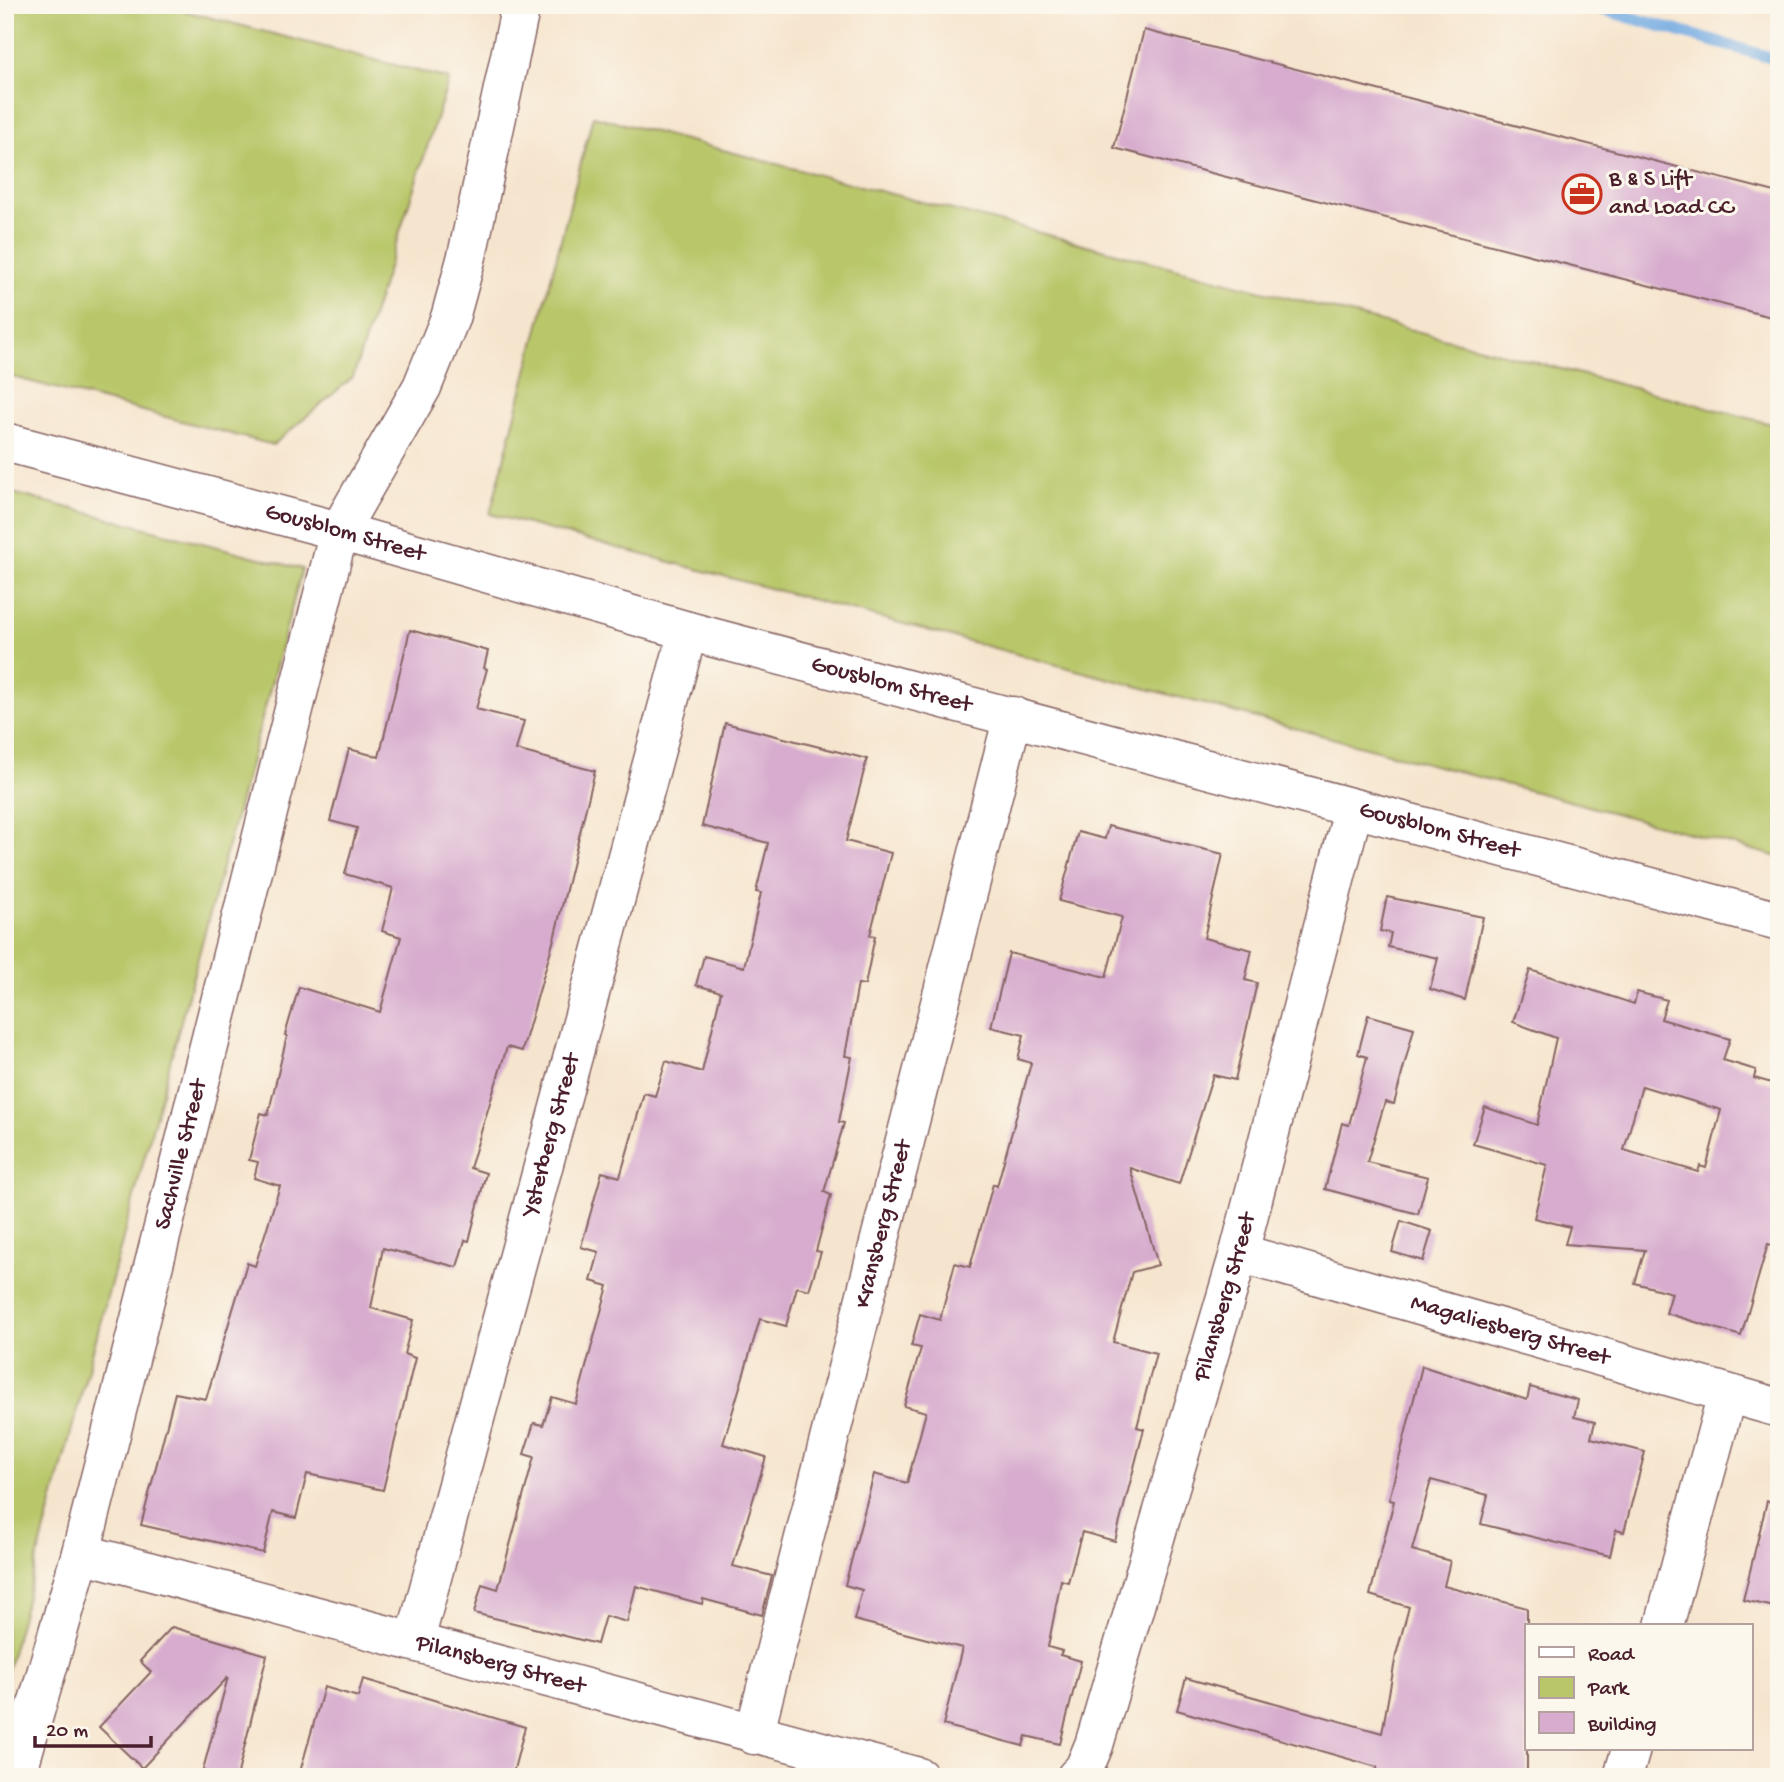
<svg xmlns="http://www.w3.org/2000/svg" width="1784" height="1782" viewBox="0 0 1784 1782" font-family="'Gochi Hand',sans-serif">
<rect width="100%" height="100%" fill="#fbf7ec"/>
<filter id="ink" filterUnits="userSpaceOnUse"><feTurbulence type="fractalNoise" baseFrequency=".0143" numOctaves="2"/><feDisplacementMap in="SourceGraphic" scale="14" xChannelSelector="R" yChannelSelector="G"/><feConvolveMatrix kernelMatrix="1 2 1 2 8 2 1 2 1" color-interpolation-filters="sRGB"/></filter>
<filter id="wash" filterUnits="userSpaceOnUse"><feTurbulence type="fractalNoise" baseFrequency=".00686" numOctaves="4" result="noise"/><feDisplacementMap in="SourceGraphic" scale="28" xChannelSelector="R" yChannelSelector="G"/><feGaussianBlur stdDeviation="1.57" result="paint"/><feColorMatrix in="noise" values="0 0 0 0 0 0 0 0 0 0 0 0 0 0 0 0 0 1.4 0 .05"/><feComposite in="paint" operator="in"/></filter>
<g filter="url(#wash)">
<rect width="100%" height="100%" fill="#f6e5ce"/>
<g fill="#b9c76a" stroke="#82734a" stroke-width="2">
<path d="M5 5H161L449 79 353 377 273 445 5 375Z"/>
<path d="M593 116 1779 426V857L490 514Z"/>
<path d="M5 491 302 569 5 1679Z"/>
</g>
<g fill="none" stroke-linecap="round" stroke-linejoin="round">
<path stroke="#74abe2" stroke-width="12" d="M1587 5 1779 60"/>
</g>
<g id="blocks">
<g fill="#d7acce" fill-rule="evenodd">
<path d="M1144 30 1779 193V319L1114 148Z"/>
<path d="M410 630 488 651 484 668 487 669 476 709 524 721 516 750 595 771 554 939 522 1051 507 1047 470 1168 486 1173 469 1241 465 1240 457 1267 383 1248 371 1308 413 1320 404 1354 415 1358 383 1490 307 1474 296 1518 273 1512 263 1553 141 1525 175 1393 206 1399 247 1263 255 1266 280 1186 254 1178 258 1162 249 1160 261 1113 268 1115 287 1036 285 1035 299 987 380 1012 401 937 382 931 393 888 345 874 357 828 330 821 349 749 379 757Z"/>
<path d="M725 723 867 759 846 841 891 853 870 935 875 936 865 985 858 984 845 1056 852 1057 839 1122 844 1123 824 1192 831 1195 816 1251 821 1252 809 1290 797 1287 786 1326 760 1319 723 1444 766 1457 733 1566 772 1576 762 1615 703 1599 702 1604 636 1586 627 1622 605 1616 597 1644 474 1613 482 1584 498 1589 534 1457 524 1454 534 1423 543 1425 552 1397 576 1404 608 1286 591 1281 599 1252 581 1247 602 1172 620 1177 644 1093 655 1096 666 1061 702 1072 721 992 696 985 704 956 744 967 761 893 756 892 768 843 702 826Z"/>
<path d="M1108 826 1223 854 1204 938 1252 950 1245 980 1257 983 1235 1080 1213 1075 1179 1184 1130 1168 1158 1265 1132 1272 1113 1342 1156 1353 1137 1427 1144 1429 1115 1541 1082 1532 1068 1582 1061 1580 1048 1647 1062 1651 1060 1655 1081 1661 1060 1744 1026 1736 1023 1746 943 1725 962 1648 854 1620 862 1590 845 1585 874 1474 907 1483 926 1412 904 1406 921 1348 911 1346 920 1314 940 1320 955 1263 970 1267 993 1184 997 1186 1031 1063 1018 1059 1024 1035 991 1027 1009 953 1106 977 1122 917 1059 901 1078 832 1105 839Z"/>
<path d="M1387 897 1483 917 1465 1000 1430 989 1438 958 1388 947 1391 933 1380 931Z"/>
<path d="M1530 970 1634 1004 1637 992 1667 1000 1661 1019 1730 1039 1723 1060 1756 1070 1754 1078 1779 1085V1247L1768 1244 1741 1336 1666 1313 1672 1293 1635 1283 1645 1250 1565 1244 1570 1227 1534 1218 1547 1165 1473 1144 1485 1107 1537 1125 1556 1038 1513 1022ZM1642 1086 1721 1110 1706 1168 1700 1166 1698 1172 1624 1150Z"/>
<path d="M1368 1015 1414 1028 1394 1104 1385 1102 1367 1162 1428 1177 1418 1214 1325 1189 1342 1123 1349 1125 1367 1057 1358 1054Z"/>
<path d="M1401 1221 1432 1231 1423 1261 1392 1252Z"/>
<path d="M1422 1366 1527 1400 1530 1387 1578 1400 1574 1417 1595 1422 1591 1438 1645 1452 1624 1532 1616 1530 1610 1556 1481 1524 1488 1495 1431 1480 1412 1550 1450 1561 1444 1586 1527 1608V1777H1400L1377 1770V1767L1177 1710 1186 1678 1382 1733 1396 1655 1409 1607 1370 1595 1394 1501 1389 1500Z"/>
<path d="M1767 1501 1779 1503V1608L1743 1600Z"/>
<path d="M172 1627 267 1655 237 1777H201L228 1677 142 1768 99 1727 151 1672 140 1661Z"/>
<path d="M363 1679 525 1727 512 1777H317L300 1772 324 1687 358 1697Z"/>
</g>
</g>
</g>
<g filter="url(#ink)">
<use href="#blocks" fill-opacity="0" stroke="#866464" stroke-width="2"/>
<g fill="none" stroke-linecap="round" stroke-linejoin="round">
<g stroke="#866464" stroke-width="41">
<g id="minor">
<path id="s1" d="M5 442 339 531 688 631 1779 921"/>
<path id="s2" d="M1239 1253 1779 1408"/>
<path id="s3" d="M81 1553 919 1777"/>
<path d="M1664 1626 1727 1394"/>
<path id="s4" d="M415 1640 688 631"/>
<path id="s5" d="M754 1735 1013 716"/>
<path id="s6" d="M16 1777 81 1553 339 531 422 387 450 318 467 256 521 5"/>
<path id="s7" d="M1076 1777 1084 1769 1094 1745 1239 1253 1353 810"/>
<path d="M1623 1777 1631 1749"/>
</g>
</g>
<use href="#minor" stroke="#fff" stroke-width="38"/>
</g>
</g>
<defs>
<g id="office-ring" transform="scale(2.0125)"><circle r="9.5" fill="#fbf7ec" stroke="#c8321e" stroke-width="1.5"/><path d="M-6-3h4V-5.5h4V-3h4V5H-6ZM-1-4.5V-3h2v-1.5ZM-6 0V1H6V0Z" fill="#c8321e"/></g>
</defs>
<g fill-rule="evenodd">
<use href="#office-ring" x="1582" y="194"/>
</g>
<g text-anchor="middle" dominant-baseline="central" stroke-width="6" stroke-linejoin="round" paint-order="stroke">
<g font-size="24" fill="#4a1f2b" stroke="#fbf7ec" text-anchor="start">
<text x="1609" y="180">B &amp; S Lift<tspan x="1609" dy="28">and Load CC</tspan></text>
</g>
<g font-size="24" fill="#4a1f2b" stroke="#fbf7ec">
<text stroke="none"><textPath href="#s1" startOffset="352">Gousblom Street</textPath></text>
<text stroke="none"><textPath href="#s1" startOffset="919">Gousblom Street</textPath></text>
<text stroke="none"><textPath href="#s1" startOffset="1486">Gousblom Street</textPath></text>
<text stroke="none"><textPath href="#s4" startOffset="523">Ysterberg Street</textPath></text>
<text stroke="none"><textPath href="#s6" startOffset="644">Sachville Street</textPath></text>
<text stroke="none"><textPath href="#s5" startOffset="527">Kransberg Street</textPath></text>
<text stroke="none"><textPath href="#s7" startOffset="504">Pilansberg Street</textPath></text>
<text stroke="none"><textPath href="#s2" startOffset="282">Magaliesberg Street</textPath></text>
<text stroke="none"><textPath href="#s3" startOffset="434">Pilansberg Street</textPath></text>
</g>
</g>
<rect width="1784" height="1782" fill="none" stroke="#fbf7ec" stroke-width="28"/>
<rect x="1525" y="1624" width="228" height="126" fill="#fbf7ec" stroke="#b4a19f" stroke-width="2"/>
<rect x="1539" y="1647" width="35" height="10" fill="#ffffff" stroke="#b4a19f" stroke-width="2"/>
<text x="1588" y="1660" font-size="21" fill="#4a1f2b">Road</text>
<rect x="1539" y="1677" width="35" height="21" fill="#b9c76a" stroke="#b4a19f" stroke-width="2"/>
<text x="1588" y="1694" font-size="21" fill="#4a1f2b">Park</text>
<rect x="1539" y="1712" width="35" height="21" fill="#d7acce" stroke="#b4a19f" stroke-width="2"/>
<text x="1588" y="1730" font-size="21" fill="#4a1f2b">Building</text>
<path d="M35 1736v10h116v-10" fill="none" stroke="#4a1f2b" stroke-width="3.5"/>
<text x="46" y="1736" font-size="21" fill="#4a1f2b" stroke="#fbf7ec" stroke-width="5" paint-order="stroke">20 m</text>
</svg>
